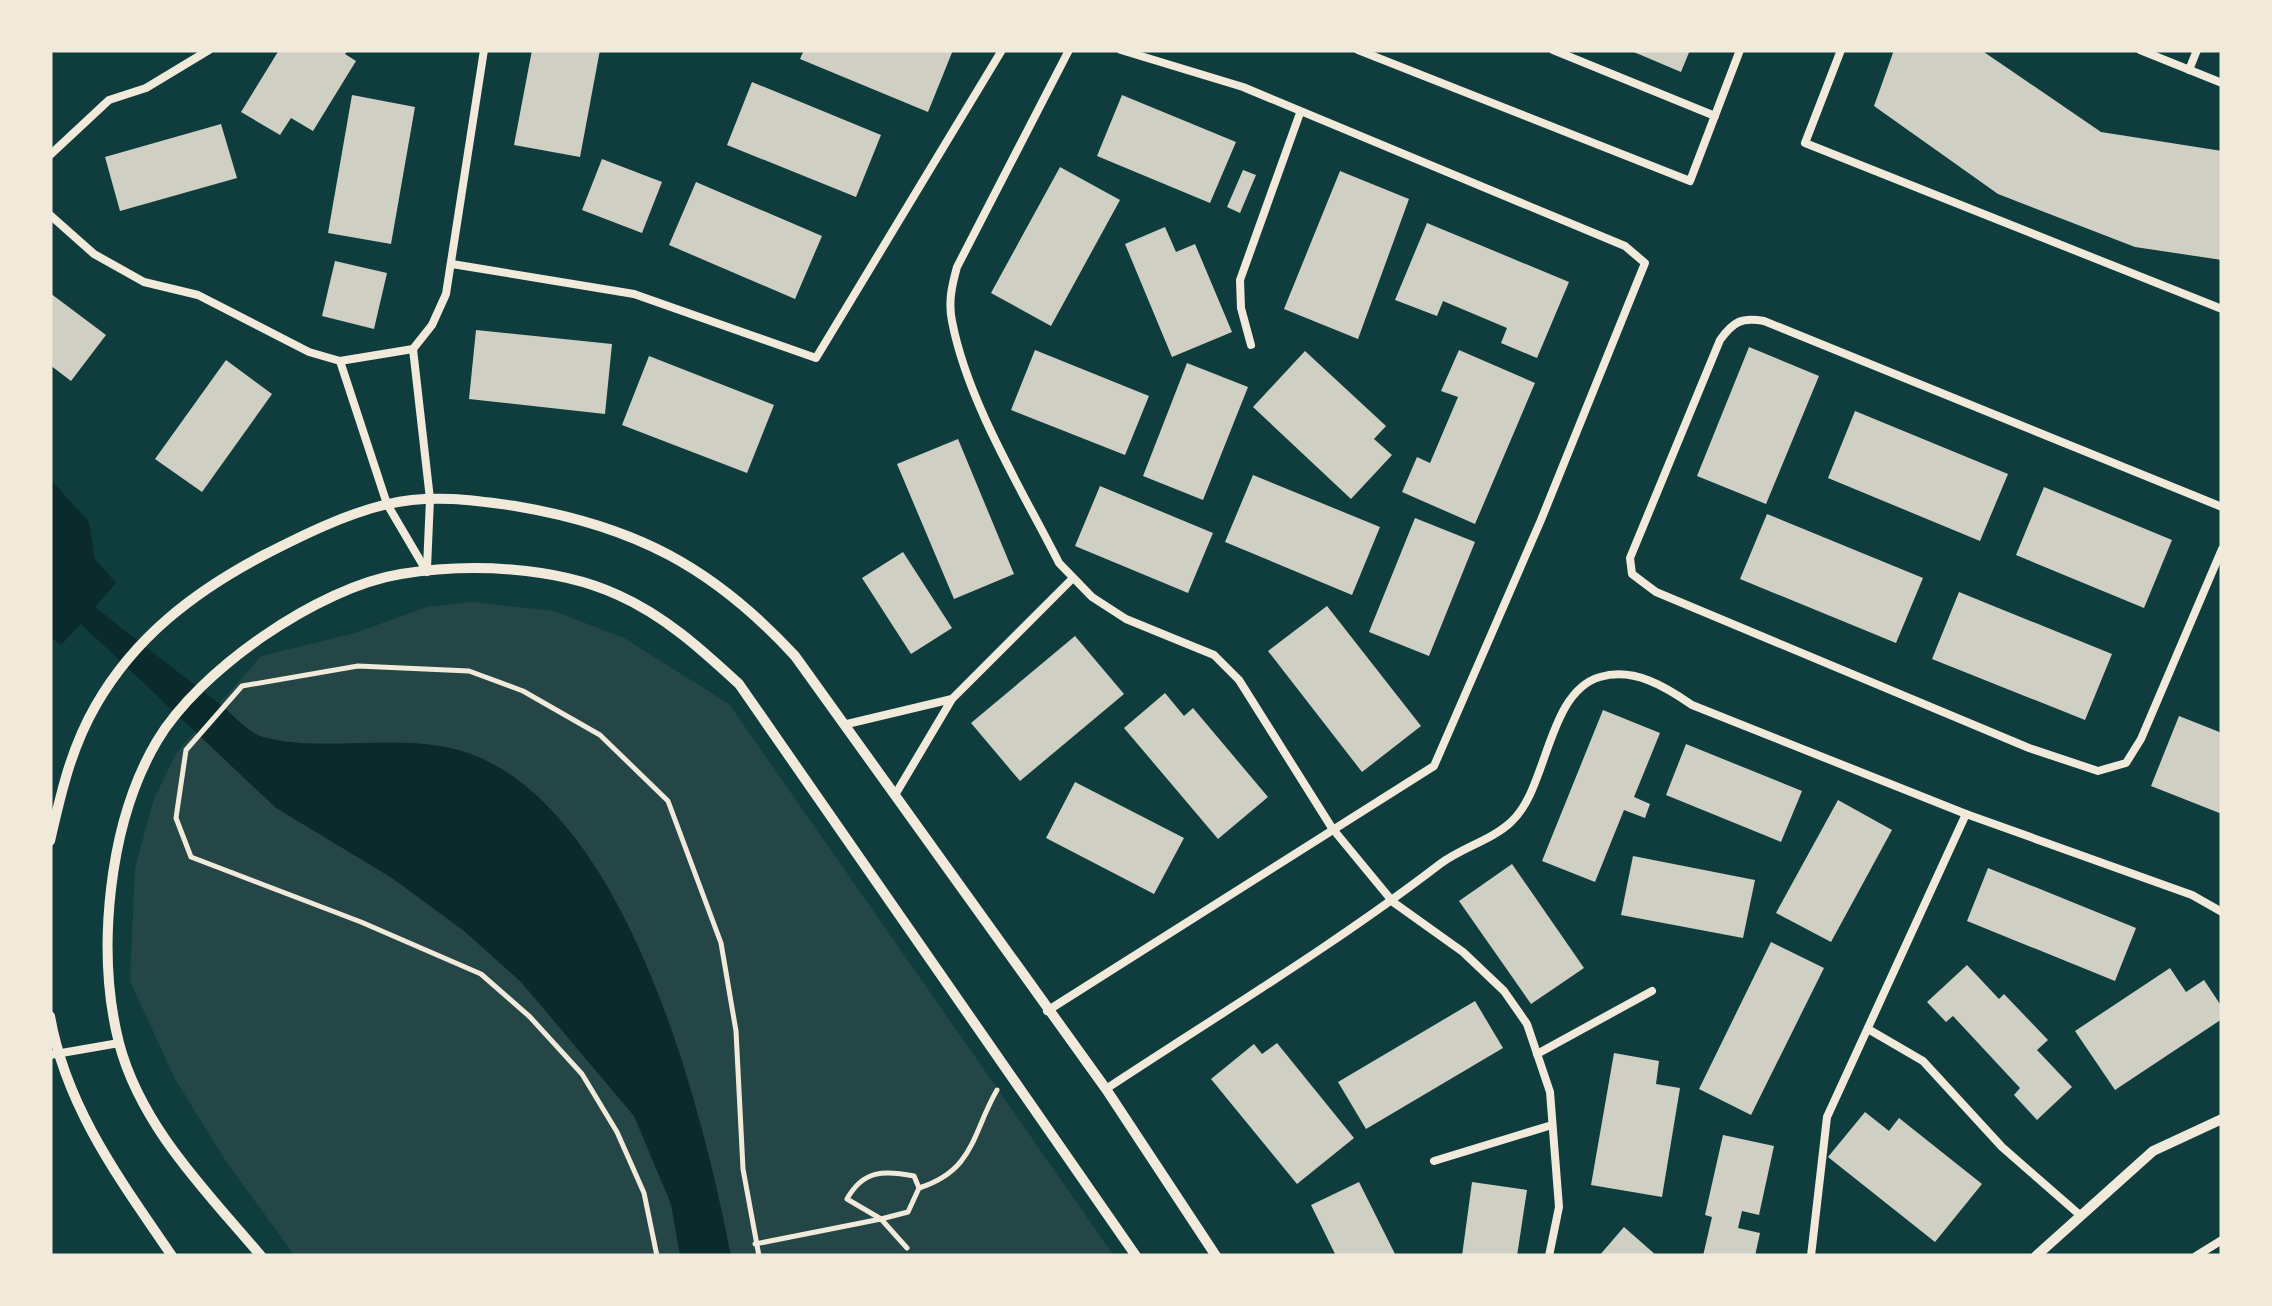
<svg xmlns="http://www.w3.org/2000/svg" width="2272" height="1306" viewBox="0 0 2272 1306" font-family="Montserrat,sans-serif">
<rect width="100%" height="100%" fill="#0f3d3e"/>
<path fill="#244646" d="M472 602 554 611 624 638 729 704 1114 1256H295L225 1160 174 1077 130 981 135 868 154 799 177 752 261 656 355 633 427 607Z"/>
<path fill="#0a2a2b" d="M50 479 89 522 95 559 116 583 95 607C137 640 179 673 221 705 233 715 249 733 263 737 330 755 413 727 481 758 631 826 702 1107 731 1256H680L671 1204 634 1116 521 982 464 931 392 878 276 808 81 624 61 645 50 636Z"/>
<g fill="#cfcfc3">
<path d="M279 50H348L345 54 356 61 313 131 291 118 280 135 241 112Z"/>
<path d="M532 50H600L580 157 514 145Z"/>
<path d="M804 50H953L928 112 800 59Z"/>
<path d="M1629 50H1690L1681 72Z"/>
<path d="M1894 50H1981L2101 132 2222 151V260L2135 247 1998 194 1874 106Z"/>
<path d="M752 82 881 135 856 197 727 145Z"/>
<path d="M352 95 415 107 391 244 328 233Z"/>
<path d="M1122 95 1236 142 1210 203 1097 156Z"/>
<path d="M221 124 237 178 120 211 105 157Z"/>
<path d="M602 159 662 182 642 233 582 210Z"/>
<path d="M1060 167 1120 200 1051 326 991 293Z"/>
<path d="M1243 170 1256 175 1240 213 1227 207Z"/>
<path d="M1340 171 1409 199 1358 339 1284 309Z"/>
<path d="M696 182 822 236 795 299 669 245Z"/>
<path d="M1427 223 1569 282 1537 358 1501 343 1507 328 1443 301 1437 316 1395 300Z"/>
<path d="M1165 227 1176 252 1195 244 1232 332 1172 357 1125 244Z"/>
<path d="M335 261 387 273 374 329 322 316Z"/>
<path d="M50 293 106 335 71 381 50 365Z"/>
<path d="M476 330 612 344 605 414 469 399Z"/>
<path d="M1749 347 1819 376 1766 504 1697 476Z"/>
<path d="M1035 350 1149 396 1125 455 1011 410Z"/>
<path d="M1459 350 1535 383 1475 524 1402 492 1417 457 1430 463 1458 397 1441 391Z"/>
<path d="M1305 351 1386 426 1374 439 1392 455 1351 499 1253 407Z"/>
<path d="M649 356 774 405 747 473 622 425Z"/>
<path d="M226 360 272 394 202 492 155 459Z"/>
<path d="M1187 363 1248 387 1203 500 1143 476Z"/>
<path d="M1855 411 2008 474 1980 541 1828 478Z"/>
<path d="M958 439 1014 574 954 599 897 464Z"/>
<path d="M1253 475 1380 527 1352 595 1225 542Z"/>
<path d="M1100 486 1213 533 1188 593 1075 546Z"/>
<path d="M2044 487 2172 540 2144 608 2016 555Z"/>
<path d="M1767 514 1923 578 1896 643 1740 579Z"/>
<path d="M1415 518 1475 542 1429 656 1369 632Z"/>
<path d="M903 552 952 628 911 654 862 578Z"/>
<path d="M1959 592 2112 654 2085 720 1932 659Z"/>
<path d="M1327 606 1421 726 1362 772 1268 651Z"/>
<path d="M1075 636 1124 694 1020 781 971 723Z"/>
<path d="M1165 693 1184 716 1193 708 1268 797 1218 839 1124 728Z"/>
<path d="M1603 710 1660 733 1634 797 1650 804 1645 818 1624 810 1595 882 1542 861Z"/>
<path d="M2179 716 2222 733V814L2151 786Z"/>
<path d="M1686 744 1802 791 1781 842 1666 795Z"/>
<path d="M1075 782 1184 838 1154 894 1046 838Z"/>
<path d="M1838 800 1892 830 1831 942 1776 913Z"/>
<path d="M1633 856 1755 880 1743 938 1621 915Z"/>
<path d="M1512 864 1584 968 1531 1004 1459 901Z"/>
<path d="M1988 868 2136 928 2115 981 1967 921Z"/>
<path d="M1771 942 1824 968 1751 1115 1699 1089Z"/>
<path d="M1967 965 1999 999 2004 994 2048 1040 2037 1050 2072 1087 2037 1120 2014 1095 2020 1088 1953 1016 1946 1022 1927 1002Z"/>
<path d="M2170 968 2186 992 2204 980 2222 1007V1019L2115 1090 2075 1031Z"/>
<path d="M1475 1001 1503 1048 1366 1129 1338 1082Z"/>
<path d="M1277 1043 1354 1138 1297 1184 1211 1079 1254 1044 1262 1054Z"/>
<path d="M1614 1053 1659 1061 1656 1084 1680 1088 1662 1197 1591 1185Z"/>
<path d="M1865 1112 1889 1131 1899 1118 1982 1184 1935 1242 1828 1157Z"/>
<path d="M1723 1135 1774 1146 1759 1215 1742 1211 1738 1228 1760 1233 1755 1256H1703L1712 1217 1705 1215Z"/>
<path d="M1359 1182 1396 1256H1336L1311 1205Z"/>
<path d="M1472 1182 1527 1190 1517 1256H1462Z"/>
<path d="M1624 1227 1657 1256H1599Z"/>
</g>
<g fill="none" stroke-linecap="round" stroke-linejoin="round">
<g stroke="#f1e9da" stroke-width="5">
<path d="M919 1188C975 1170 972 1133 997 1090"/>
<path d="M755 1244 881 1219 847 1199C863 1170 884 1170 914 1176L919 1188 908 1212 881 1219 907 1248"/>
<path d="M657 1256 644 1193 617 1132 582 1074 530 1017 481 974 361 922 191 857 176 818 186 750 242 686 358 666 469 671 523 691 600 735 668 801 721 943 736 1031 743 1169 759 1256"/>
</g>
<g stroke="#f1e9da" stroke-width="8">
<path d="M1069 50 957 267C952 285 948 302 952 321 967 401 1022 490 1059 563L1092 597 1126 619 1214 655 1239 680 1332 828 1393 902 1463 952 1504 991 1527 1024 1550 1092 1559 1207 1549 1256"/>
<path d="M1358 50 1690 181 1740 50"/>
<path d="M1553 50 1715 116"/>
<path d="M1841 50 1805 143 2222 309"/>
<path d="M2140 50 2222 83"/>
<path d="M2189 70 2197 50"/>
<path d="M50 155 109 100 146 88 209 50"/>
<path d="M50 215 94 254 144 282 198 295 309 352 340 361 413 349 432 325 446 294 484 50"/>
<path d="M452 264 634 294 816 358 1002 50"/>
<path d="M1251 345 1241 308 1240 280 1300 113"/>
<path d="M413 349 430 499 427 568"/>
<path d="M340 361 387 504 427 572"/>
<path d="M2222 507 1764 321C1741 317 1733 322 1720 340L1630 558 1632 574 1656 592 2029 748 2098 771 2126 763 2141 739 2222 549"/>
<path d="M952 699 1072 579"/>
<path d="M847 724 952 699 895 795"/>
<path d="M1047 1011 1434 766 1541 520 1645 263 1625 246 1243 87 1121 50"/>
<path d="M1868 1029 1923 1061 2002 1147 2081 1216"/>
<path d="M1537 1054 1652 991"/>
<path d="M50 1055 119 1043"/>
<path d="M1106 1089C1218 1015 1333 946 1440 864 1461 848 1492 840 1511 822 1548 789 1547 692 1600 677 1634 667 1666 687 1692 705L1966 814 2192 895 2222 912"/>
<path d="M1434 1161 1552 1125"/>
<path d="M1811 1256 1827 1117 1966 814"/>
<path d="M2196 1256 2222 1240"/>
</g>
<g stroke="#f1e9da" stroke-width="10">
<path d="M50 841C61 793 71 748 96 705 135 637 194 592 262 556 301 536 345 514 388 504 430 494 474 500 515 506 635 526 713 567 795 656L1106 1089 1216 1256"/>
<path d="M50 1016C66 1108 121 1181 172 1256"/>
<path d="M261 1256C207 1192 141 1127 119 1043 96 952 108 824 157 741 199 670 319 587 401 574 468 563 555 566 618 595 665 616 701 649 739 684L1136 1256"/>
<path d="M2036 1256 2153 1151 2222 1119"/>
</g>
</g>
<rect width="2272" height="1306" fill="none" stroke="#f1e9da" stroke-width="105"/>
</svg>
